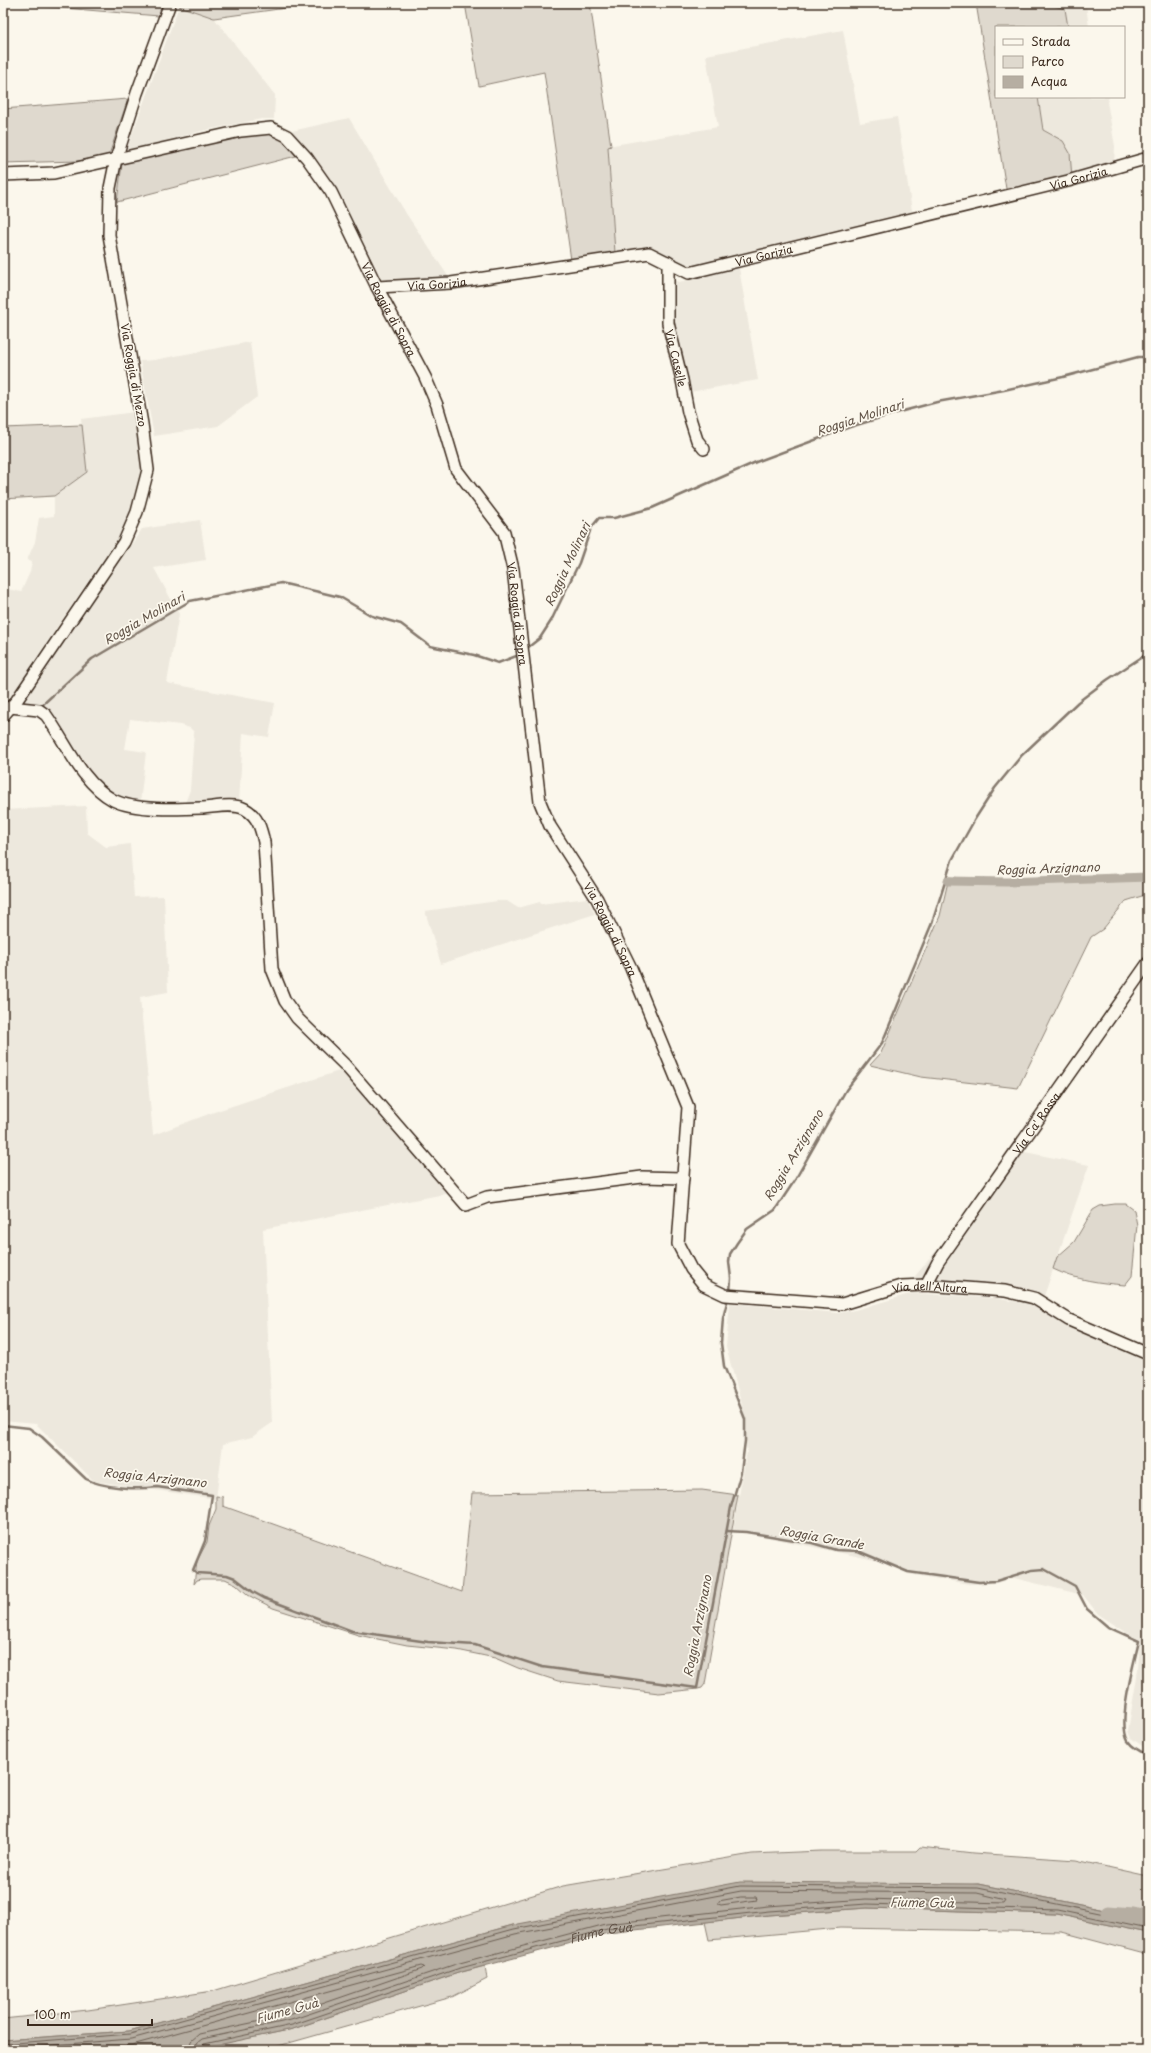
<svg xmlns="http://www.w3.org/2000/svg" width="1151" height="2053" viewBox="0 0 1151 2053" font-family="'Playpen Sans',sans-serif">
<rect width="100%" height="100%" fill="#fbf7ec"/>
<filter id="ink" filterUnits="userSpaceOnUse"><feTurbulence type="fractalNoise" baseFrequency=".025" numOctaves="2"/><feDisplacementMap in="SourceGraphic" scale="8" xChannelSelector="R" yChannelSelector="G"/><feConvolveMatrix kernelMatrix="1 2 1 2 8 2 1 2 1" color-interpolation-filters="sRGB"/></filter>
<g filter="url(#ink)">
<g fill="#ede8dd">
<path d="M1086 5 1089 27H1068L1065 9Z"/>
<path d="M179 6 214 18 275 95 274 119H261L202 131 126 151Z"/>
<path d="M843 30 860 123 897 117 913 217 679 269 659 255 615 253 608 146 718 127 706 55Z"/>
<path d="M1038 97H1109L1107 102 1115 146 1114 165 1072 178 1054 135 1043 130Z"/>
<path d="M349 118 407 215 448 276 384 284 342 198 292 131Z"/>
<path d="M739 268 758 380 690 392 674 323 671 279 679 282Z"/>
<path d="M250 342 257 397 218 426 154 436 140 361 154 360Z"/>
<path d="M135 412 143 471 134 514 32 664 36 667 21 689 15 690 11 696 3 693V588L21 592 30 572 32 562 27 560 35 542 39 518 54 516V496L87 472 81 419Z"/>
<path d="M200 520 206 560 154 568 179 614 167 683 275 703 269 737 243 733 239 803H185L190 790 194 732 190 728 180 725 130 719 125 749 146 752 140 803 115 797 90 776 43 706 24 702 142 529Z"/>
<path d="M86 806 87 833 106 847 130 844 134 897 164 896 168 992 140 997 153 1135 214 1112 342 1070 450 1193 263 1229 272 1423 252 1437 223 1444 216 1499 94 1481 36 1424 3 1421V810Z"/>
<path d="M587 898 595 914 441 964 425 911 498 901H507L518 908 540 902 541 904Z"/>
<path d="M1020 1151 1089 1165 1043 1299 1077 1318 1111 1334 1137 1343 1148 1339V1750L1131 1738 1128 1731 1138 1670 1140 1639 1132 1636 1098 1614 1083 1595 1014 1578 996 1583 969 1584 909 1574 879 1561 733 1530 747 1451 743 1409 726 1347 730 1303 838 1313 855 1310 913 1293 994 1298 1018 1302 1042 1299 911 1281Z"/>
</g>
<g fill="#dfd9ce" stroke="#8d8276">
<path d="M3 3H164L159 16Z"/>
<path d="M180 3H322L214 18 179 6Z"/>
<path d="M465 3H590L611 146 608 147 615 253 571 260 544 72 479 86Z"/>
<path d="M976 3H1054L1055 6 1065 9 1068 27H996V97H1038L1043 130 1063 141 1070 153 1072 178 1007 195Z"/>
<path d="M128 99 109 155 79 161 3 163V109Z"/>
<path d="M262 132C281 136 285 142 296 156L117 202 122 164 205 142Z"/>
<path d="M82 425 87 472 54 496 3 499V428Z"/>
<path d="M1148 875V894L1126 901 1103 929 1091 937 1018 1088 921 1077 870 1065 881 1053 940 916 949 877 1021 881Z"/>
<path d="M1115 1204H1126L1134 1210 1137 1225 1132 1276 1125 1285C1100 1283 1076 1280 1053 1269L1057 1257 1074 1242 1093 1210 1100 1206Z"/>
<path d="M702 1490 738 1495 705 1684 702 1688 698 1689 659 1693 558 1681 518 1668 495 1658 457 1650 407 1645 358 1635 273 1608 248 1595 236 1584 225 1579H202L197 1580 194 1584 197 1561 207 1542 209 1526 216 1509V1496L223 1497V1506L462 1592 472 1493Z"/>
<path d="M920 1847 973 1853 1076 1860 1148 1876V1919L978 1884 513 1925 129 2031 3 2040V2019L88 2010 213 1991 563 1886 752 1854 821 1851H916Z"/>
<path d="M867 1908 1056 1914 1148 1933V1955L1062 1932 840 1928 709 1940 705 1922 769 1915Z"/>
<path d="M485 1966 487 1979 452 1997 264 2050H191L293 2029 458 1973Z"/>
</g>
<path fill="#b6aea2" stroke="#85796d" d="M740 1882 978 1884 1148 1919V1933L1056 1914 867 1908 769 1915 608 1933 458 1973 293 2029 199 2049 3 2050V2040L129 2031 513 1925Z"/>
<g fill="none" stroke-linecap="round" stroke-linejoin="round">
<g stroke="#6c5f53" stroke-width="1">
<path d="M741 1897H756L757 1900 721 1905 718 1904 720 1901Z"/>
<path d="M3 2044 130 2034 514 1929 740 1886 978 1888 1148 1923"/>
<path d="M3 2049 131 2039 515 1934 741 1891 977 1893 1006 1900 1004 1903 866 1899 768 1906 606 1924 456 1964 291 2020 202 2039 197 2043 195 2050"/>
<path d="M70 2050 132 2045 421 1966 424 1967 422 1969 289 2015 199 2034 191 2041 189 2050"/>
<path id="s1" d="M200 2050 204 2044 292 2025 457 1969 607 1929 769 1911 867 1904 1057 1910 1148 1929"/>
</g>
<g stroke="#85796d" stroke-width="2.5">
<path d="M526 649 540 638 551 621 579 563 591 528 599 518H614L652 508 756 462 850 427 903 411 937 402 1004 390 1063 377 1138 357H1148"/>
<path d="M40 707 92 659 190 601 281 583 340 597 372 616 401 624 430 646 474 655 498 663 519 655"/>
<path d="M730 1293 731 1278 729 1262 730 1254 737 1243 747 1229 775 1210 795 1180 846 1090 882 1043 932 923 952 860 975 819 995 788 1022 755 1078 702 1107 680 1148 653"/>
<path d="M3 1425 29 1428 42 1437 86 1479C103 1488 138 1490 157 1487L212 1495 205 1541 193 1570 197 1573 227 1575 235 1578 253 1592 264 1598 352 1631 428 1642 475 1645 542 1667 697 1688 731 1507 741 1472 745 1441V1419L724 1366 721 1343 723 1318 728 1298"/>
<path d="M727 1531 746 1532 812 1543 836 1550 858 1551 908 1572 979 1582 996 1581 1032 1570 1044 1569 1075 1586 1087 1609 1108 1627 1139 1641C1134 1663 1117 1722 1128 1741 1132 1747 1141 1752 1148 1755"/>
</g>
<path stroke="#b6aea2" stroke-width="9" d="M948 881 1007 882 1148 877"/>
<path stroke="#b6aea2" stroke-width="15" d="M1108 1913 1133 1915 1148 1919"/>
<g stroke="#3b2a1e" stroke-width="14">
<g id="minor">
<path id="s2" d="M3 175 54 173 241 131 271 128 287 136 307 158 331 192 377 287 425 377 437 405 456 469 504 532 513 569 540 802 550 826 597 899 631 968 688 1107 678 1244 691 1269 704 1285 725 1295 842 1304 901 1286 926 1285 1005 1291 1034 1298 1069 1320 1148 1354"/>
<path id="s3" d="M668 262V323L682 380 688 412 697 440 704 449"/>
<path id="s4" d="M377 287 451 283 649 253 689 273 1068 181 1148 158"/>
<path d="M10 707 39 710 46 715C67 744 81 782 113 800 135 811 179 809 203 808 216 807 234 803 245 809 258 816 261 829 264 842L272 969 285 1001 297 1018 345 1065 466 1205 487 1197 642 1177 683 1178"/>
<path d="M3 716 17 700 124 542 137 512 148 470 142 424 109 235 110 188 116 159 137 93 170 3"/>
<path id="s5" d="M926 1285 938 1262 1148 963"/>
</g>
</g>
<use href="#minor" stroke="#fbf7ec" stroke-width="11"/>
</g>
</g>
<g text-anchor="middle" dominant-baseline="central" stroke-width="3.5" stroke-linejoin="round" paint-order="stroke">
<g font-size="11" fill="#3b2a1e" stroke="#fbf7ec">
<text stroke="none"><textPath href="#s4" startOffset="720">Via Gorizia</textPath></text>
<text stroke="none"><textPath href="#s4" startOffset="396">Via Gorizia</textPath></text>
<text stroke="none"><textPath href="#s4" startOffset="60">Via Gorizia</textPath></text>
<text stroke="none"><textPath href="#s2" startOffset="493">Via Roggia di Sopra</textPath></text>
<text stroke="none"><textPath href="#s3" startOffset="97">Via Caselle</textPath></text>
<text transform="translate(134 375) rotate(80)">Via Roggia di Mezzo</text>
<text stroke="none"><textPath href="#s2" startOffset="829">Via Roggia di Sopra</textPath></text>
<text stroke="none"><textPath href="#s2" startOffset="1165">Via Roggia di Sopra</textPath></text>
<text stroke="none"><textPath href="#s5" startOffset="196">Via Ca' Rossa</textPath></text>
<text stroke="none"><textPath href="#s2" startOffset="1776">Via dell'Altura</textPath></text>
</g>
<g font-size="12" font-style="italic" fill="#605246" stroke="#fbf7ec">
<text transform="translate(860 417) rotate(-18)">Roggia Molinari</text>
<text transform="translate(567 564) rotate(-65)">Roggia Molinari</text>
<text transform="translate(144 618) rotate(-30)">Roggia Molinari</text>
<text transform="translate(1048 868) rotate(-2)">Roggia Arzignano</text>
<text transform="translate(793 1155) rotate(-59)">Roggia Arzignano</text>
<text transform="translate(155 1477) rotate(6)">Roggia Arzignano</text>
<text transform="translate(822 1537) rotate(10)">Roggia Grande</text>
<text transform="translate(697 1626) rotate(-79)">Roggia Arzignano</text>
<text transform="translate(922 1902) rotate(1)">Fiume Guà</text>
<text stroke="none"><textPath href="#s1" startOffset="420">Fiume Guà</textPath></text>
<text transform="translate(287 2010) rotate(-15)">Fiume Guà</text>
</g>
</g>
<rect width="1151" height="2053" fill="none" stroke="#fbf7ec" stroke-width="16"/>
<rect x="8" y="8" width="1135" height="2037" fill="none" stroke="#3b2a1e" stroke-width="1.5" filter="url(#ink)"/>
<rect x="995" y="26" width="130" height="72" fill="#fbf7ec" stroke="#aea59a"/>
<rect x="1003" y="39" width="20" height="6" fill="#fbf7ec" stroke="#aea59a"/>
<text x="1031" y="46" font-size="12" fill="#3b2a1e">Strada</text>
<rect x="1003" y="56" width="20" height="12" fill="#dfd9ce" stroke="#aea59a"/>
<text x="1031" y="66" font-size="12" fill="#3b2a1e">Parco</text>
<rect x="1003" y="76" width="20" height="12" fill="#b6aea2" stroke="#aea59a"/>
<text x="1031" y="86" font-size="12" fill="#3b2a1e">Acqua</text>
<path d="M28 2019v6h124v-6" fill="none" stroke="#3b2a1e" stroke-width="2"/>
<text x="34" y="2019" font-size="12" fill="#3b2a1e" stroke="#fbf7ec" stroke-width="3" paint-order="stroke">100 m</text>
</svg>
